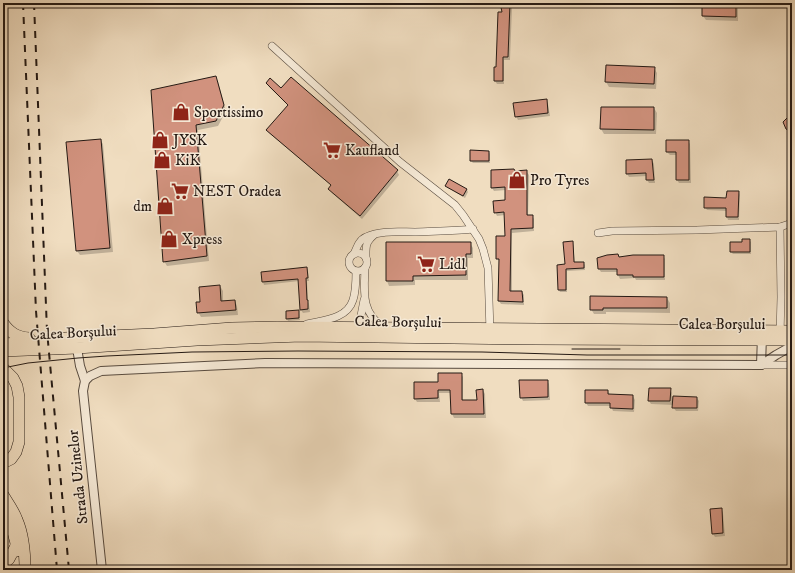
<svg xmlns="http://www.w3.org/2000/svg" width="795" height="573" viewBox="0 0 795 573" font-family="'IM FELL DW Pica',serif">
<rect width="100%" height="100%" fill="#f0ddc0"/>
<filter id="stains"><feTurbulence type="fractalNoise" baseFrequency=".005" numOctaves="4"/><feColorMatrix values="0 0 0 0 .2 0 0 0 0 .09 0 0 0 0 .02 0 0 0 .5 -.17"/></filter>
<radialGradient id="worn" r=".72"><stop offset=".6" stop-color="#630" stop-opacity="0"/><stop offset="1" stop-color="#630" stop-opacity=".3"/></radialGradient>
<g fill="#0003">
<path d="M501 3H543L512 8 510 60H504V84H497L495 81 497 68 503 13Z"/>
<path d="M703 3H738V21L706 20 703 16Z"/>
<path d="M606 66 654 68 657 73 656 89 609 87 606 82Z"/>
<path d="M215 77 218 82 226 111 218 126 198 130 209 261 167 266 164 261 152 91Z"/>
<path d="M291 78 397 171 399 175 362 219 332 193 330 189 332 186 269 133 267 130 289 106 269 87 267 83 281 89Z"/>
<path d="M546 100 548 104 550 116 518 120 516 116Z"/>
<path d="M792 101V136L790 134 785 126 792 114Z"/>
<path d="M654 108 657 113 656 134H604L601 129Z"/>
<path d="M100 140 103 144 113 252 80 255 77 251Z"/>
<path d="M688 141 690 144 691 183H679L677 180V155H670L667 152Z"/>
<path d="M489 152 490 154V163H473L471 161Z"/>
<path d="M652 160 654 164 655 183H649L647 180V176L629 177 627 174Z"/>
<path d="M526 171 529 175 528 216H532L534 219V231L512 233V292H522L524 295V305L501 304 499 301 500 262 497 258 507 237 505 215 497 216 495 212 506 201V190L494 191 492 188 515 172Z"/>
<path d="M450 180 467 190 468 192 465 198 448 188 446 186Z"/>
<path d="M739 192 740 195 739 220H728L727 217V211L707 210 705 207 727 199Z"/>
<path d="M749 240 751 242V254H733L731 252 744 243Z"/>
<path d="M572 242 573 244 575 263H583L585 265V270L567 271V292H560L559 290 558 266 566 265Z"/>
<path d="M470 243 473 248V258H468V280H415V285L389 286 387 281Z"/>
<path d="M663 256 665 259V280H636L635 278 620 279 618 275V272H601L599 269 619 258Z"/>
<path d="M307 268 308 271 309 281H307L308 302 309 304 310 312 303 313 301 310 299 281 264 285 263 282Z"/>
<path d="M220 286 223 291V302L235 301 237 306 238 315 201 317 198 312 201 303Z"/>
<path d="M667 298 670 303V313L606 312V314H594L591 309Z"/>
<path d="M298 311 299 313 300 320 288 321 287 319Z"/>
<path d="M461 374 463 377V401H478L483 390 485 394 486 418H454L452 414 451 393H439L440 402H417L415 399 439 383Z"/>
<path d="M547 381 549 384 550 400 523 401 521 397Z"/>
<path d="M670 389 672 393V397L697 398 699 401 698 411H676L673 407 674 405 651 404 649 401Z"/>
<path d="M608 391 610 395 633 396 635 400 634 412 613 411 611 406H588L586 403Z"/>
<path d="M721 509 723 513 725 536 715 537 713 534Z"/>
<path d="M262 568H322L323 570H262Z"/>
</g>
<g fill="#d1927e" stroke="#251a14">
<path d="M500 3H510L508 57H503V81H494V67H496L498 12H502Z"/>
<path d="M702 3H736V17L702 16Z"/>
<path d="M606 65 655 67 654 84 605 82Z"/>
<path d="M216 76 224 105 216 121 196 125 207 256 163 262 151 90Z"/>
<path d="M291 77 398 170 360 216 328 189 331 185 266 130 288 105 266 83 270 78 281 88Z"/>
<path d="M547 99 548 113 515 117 513 103Z"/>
<path d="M601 107H654V130L600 129Z"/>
<path d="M792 113V133L786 129 783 122Z"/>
<path d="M101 139 110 248 76 251 66 142Z"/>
<path d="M666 140H689V180H676V152H666Z"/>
<path d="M470 150 489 151V161H470Z"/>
<path d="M652 159 654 180H646V173L626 174V160Z"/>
<path d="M514 169 515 171 527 170V215H533V228L511 229 510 291H522L523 302 498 301 499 259H496V236H505L504 212 494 213 493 201 505 200V187L491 188V170Z"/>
<path d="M449 179 467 189 463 196 445 186Z"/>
<path d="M727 191H739L738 217H726V208H704V197L726 198Z"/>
<path d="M742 239H750V252H730V242H742Z"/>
<path d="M573 241 574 262H584V268L566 269V290H558L557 265 565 264 563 242Z"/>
<path d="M386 242H471V254H466V275L413 276V281H386Z"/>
<path d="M618 254 619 257 633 255H664V277H633V275H617V269H598L597 258 607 255Z"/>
<path d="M307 267 308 278H306L307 300H308V309L300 310 298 279 262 282 261 272Z"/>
<path d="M220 285 221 301 235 300 236 310 197 313 196 302H200L199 287Z"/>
<path d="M590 296 667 297V308H603V310H590Z"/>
<path d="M299 310V318L286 319V311Z"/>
<path d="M438 373H462V400H477L476 390 483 389 484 414H451L450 390H438V398L414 399V382H438Z"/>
<path d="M519 380H548V397L520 398Z"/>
<path d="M649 388H671L670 401H648Z"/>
<path d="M585 390H608V394L633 395V409L610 408V403H585Z"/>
<path d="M673 396 697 397V408H672Z"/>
<path d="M722 508 723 533 712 534 710 509Z"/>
</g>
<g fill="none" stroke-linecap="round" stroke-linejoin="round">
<g stroke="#584b3f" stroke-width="8">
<g id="minor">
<path d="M272 46 400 162 455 205 463 215 479 239 483 249 488 268 490 332"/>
<path d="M598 233 612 231 697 230 780 227 792 223"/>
<circle cx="358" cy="262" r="9"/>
<path d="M354 254C357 247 359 240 366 237 381 230 399 232 415 232 434 231 454 231 473 229"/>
<path d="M366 258C366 246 365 243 374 235"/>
<path d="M365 268C364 291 361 314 384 327"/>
<path d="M307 324C324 320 347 319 353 300 356 291 356 280 356 271"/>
<path d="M358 331 364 300"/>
<path d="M780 335 781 297 780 227"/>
<path d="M761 365H792"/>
</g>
</g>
<g stroke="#584b3f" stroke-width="10">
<g id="tertiary">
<path d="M77 348 80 366 85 381 83 391 102 570"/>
<path d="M761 365 762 336"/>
<path d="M85 381 90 376 101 371 265 363 761 365 776 355 792 346"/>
</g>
</g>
<g stroke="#251a14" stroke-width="12">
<g id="primary">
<path d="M3 323C10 333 17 337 29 338"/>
<path d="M3 344 53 341 65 338 154 334 232 328 277 327 792 331"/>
<path d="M3 351 77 348 197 340 301 336 536 339 792 340"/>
<path d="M3 368 13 378 17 386 19 397V442L16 452 11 459 3 463"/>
<path d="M3 495C8 503 14 511 17 520 24 536 25 553 25 570"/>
<path d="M3 511C10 523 16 537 17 551"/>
<path d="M3 564 9 559 17 544"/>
</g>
</g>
<use href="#minor" stroke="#f5e9d6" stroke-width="7"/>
<use href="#tertiary" stroke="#f5e9d6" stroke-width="8"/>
<use href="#primary" stroke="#f0ddc0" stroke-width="11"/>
<g stroke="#251a14" stroke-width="1">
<path d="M572 349H620"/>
<path d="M3 368 28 363 78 358 107 356 192 352 298 351 482 352 587 355H792"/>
<path d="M3 389 4 394 3 401"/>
</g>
<g stroke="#251a14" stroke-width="2" stroke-dasharray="7 7" stroke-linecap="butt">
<path d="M23 3 36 311 57 570"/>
<path d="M34 3 47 331 69 570"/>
</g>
</g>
<defs>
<g id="shop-bare" transform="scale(1.38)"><path d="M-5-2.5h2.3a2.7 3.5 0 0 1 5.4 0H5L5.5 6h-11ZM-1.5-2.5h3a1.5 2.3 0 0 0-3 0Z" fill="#8f2418" stroke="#f5e9d6" stroke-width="2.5" paint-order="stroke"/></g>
<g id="supermarket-bare" transform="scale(1.38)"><path d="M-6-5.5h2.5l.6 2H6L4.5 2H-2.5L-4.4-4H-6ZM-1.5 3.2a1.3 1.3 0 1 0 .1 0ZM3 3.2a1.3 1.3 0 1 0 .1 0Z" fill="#8f2418" stroke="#f5e9d6" stroke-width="2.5" paint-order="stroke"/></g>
</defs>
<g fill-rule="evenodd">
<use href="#shop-bare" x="181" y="112"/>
<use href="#shop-bare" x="160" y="140"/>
<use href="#supermarket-bare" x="332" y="150"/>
<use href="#shop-bare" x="162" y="160"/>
<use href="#shop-bare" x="517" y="180"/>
<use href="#supermarket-bare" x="180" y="191"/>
<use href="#shop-bare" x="165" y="206"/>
<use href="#shop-bare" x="169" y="239"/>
<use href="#supermarket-bare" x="426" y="264"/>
</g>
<g text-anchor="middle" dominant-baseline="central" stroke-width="3" stroke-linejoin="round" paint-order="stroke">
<g font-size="15" fill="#251a14" stroke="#f5e9d6" text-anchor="start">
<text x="194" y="112">Sportissimo</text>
<text x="173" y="140">JYSK</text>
<text x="345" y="150">Kaufland</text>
<text x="175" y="160">KiK</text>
<text x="530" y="180">Pro Tyres</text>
<text x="193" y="191">NEST Oradea</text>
<text x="152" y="206" text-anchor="end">dm</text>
<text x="182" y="239">Xpress</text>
<text x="439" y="264">Lidl</text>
</g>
<g font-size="15" fill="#251a14" stroke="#f5e9d6">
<text transform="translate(398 322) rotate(1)">Calea Borșului</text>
<text x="722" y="324">Calea Borșului</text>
<text transform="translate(73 333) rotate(-3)">Calea Borșului</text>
<text transform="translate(78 477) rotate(-96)">Strada Uzinelor</text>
</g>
</g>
<rect width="795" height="573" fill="none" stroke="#f0ddc0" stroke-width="16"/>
<rect x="4" y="4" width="787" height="565" fill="none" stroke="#251a14" stroke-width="2"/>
<rect x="8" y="8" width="779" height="557" fill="none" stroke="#251a14"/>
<rect width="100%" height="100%" filter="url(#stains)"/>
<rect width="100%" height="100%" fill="url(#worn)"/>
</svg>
